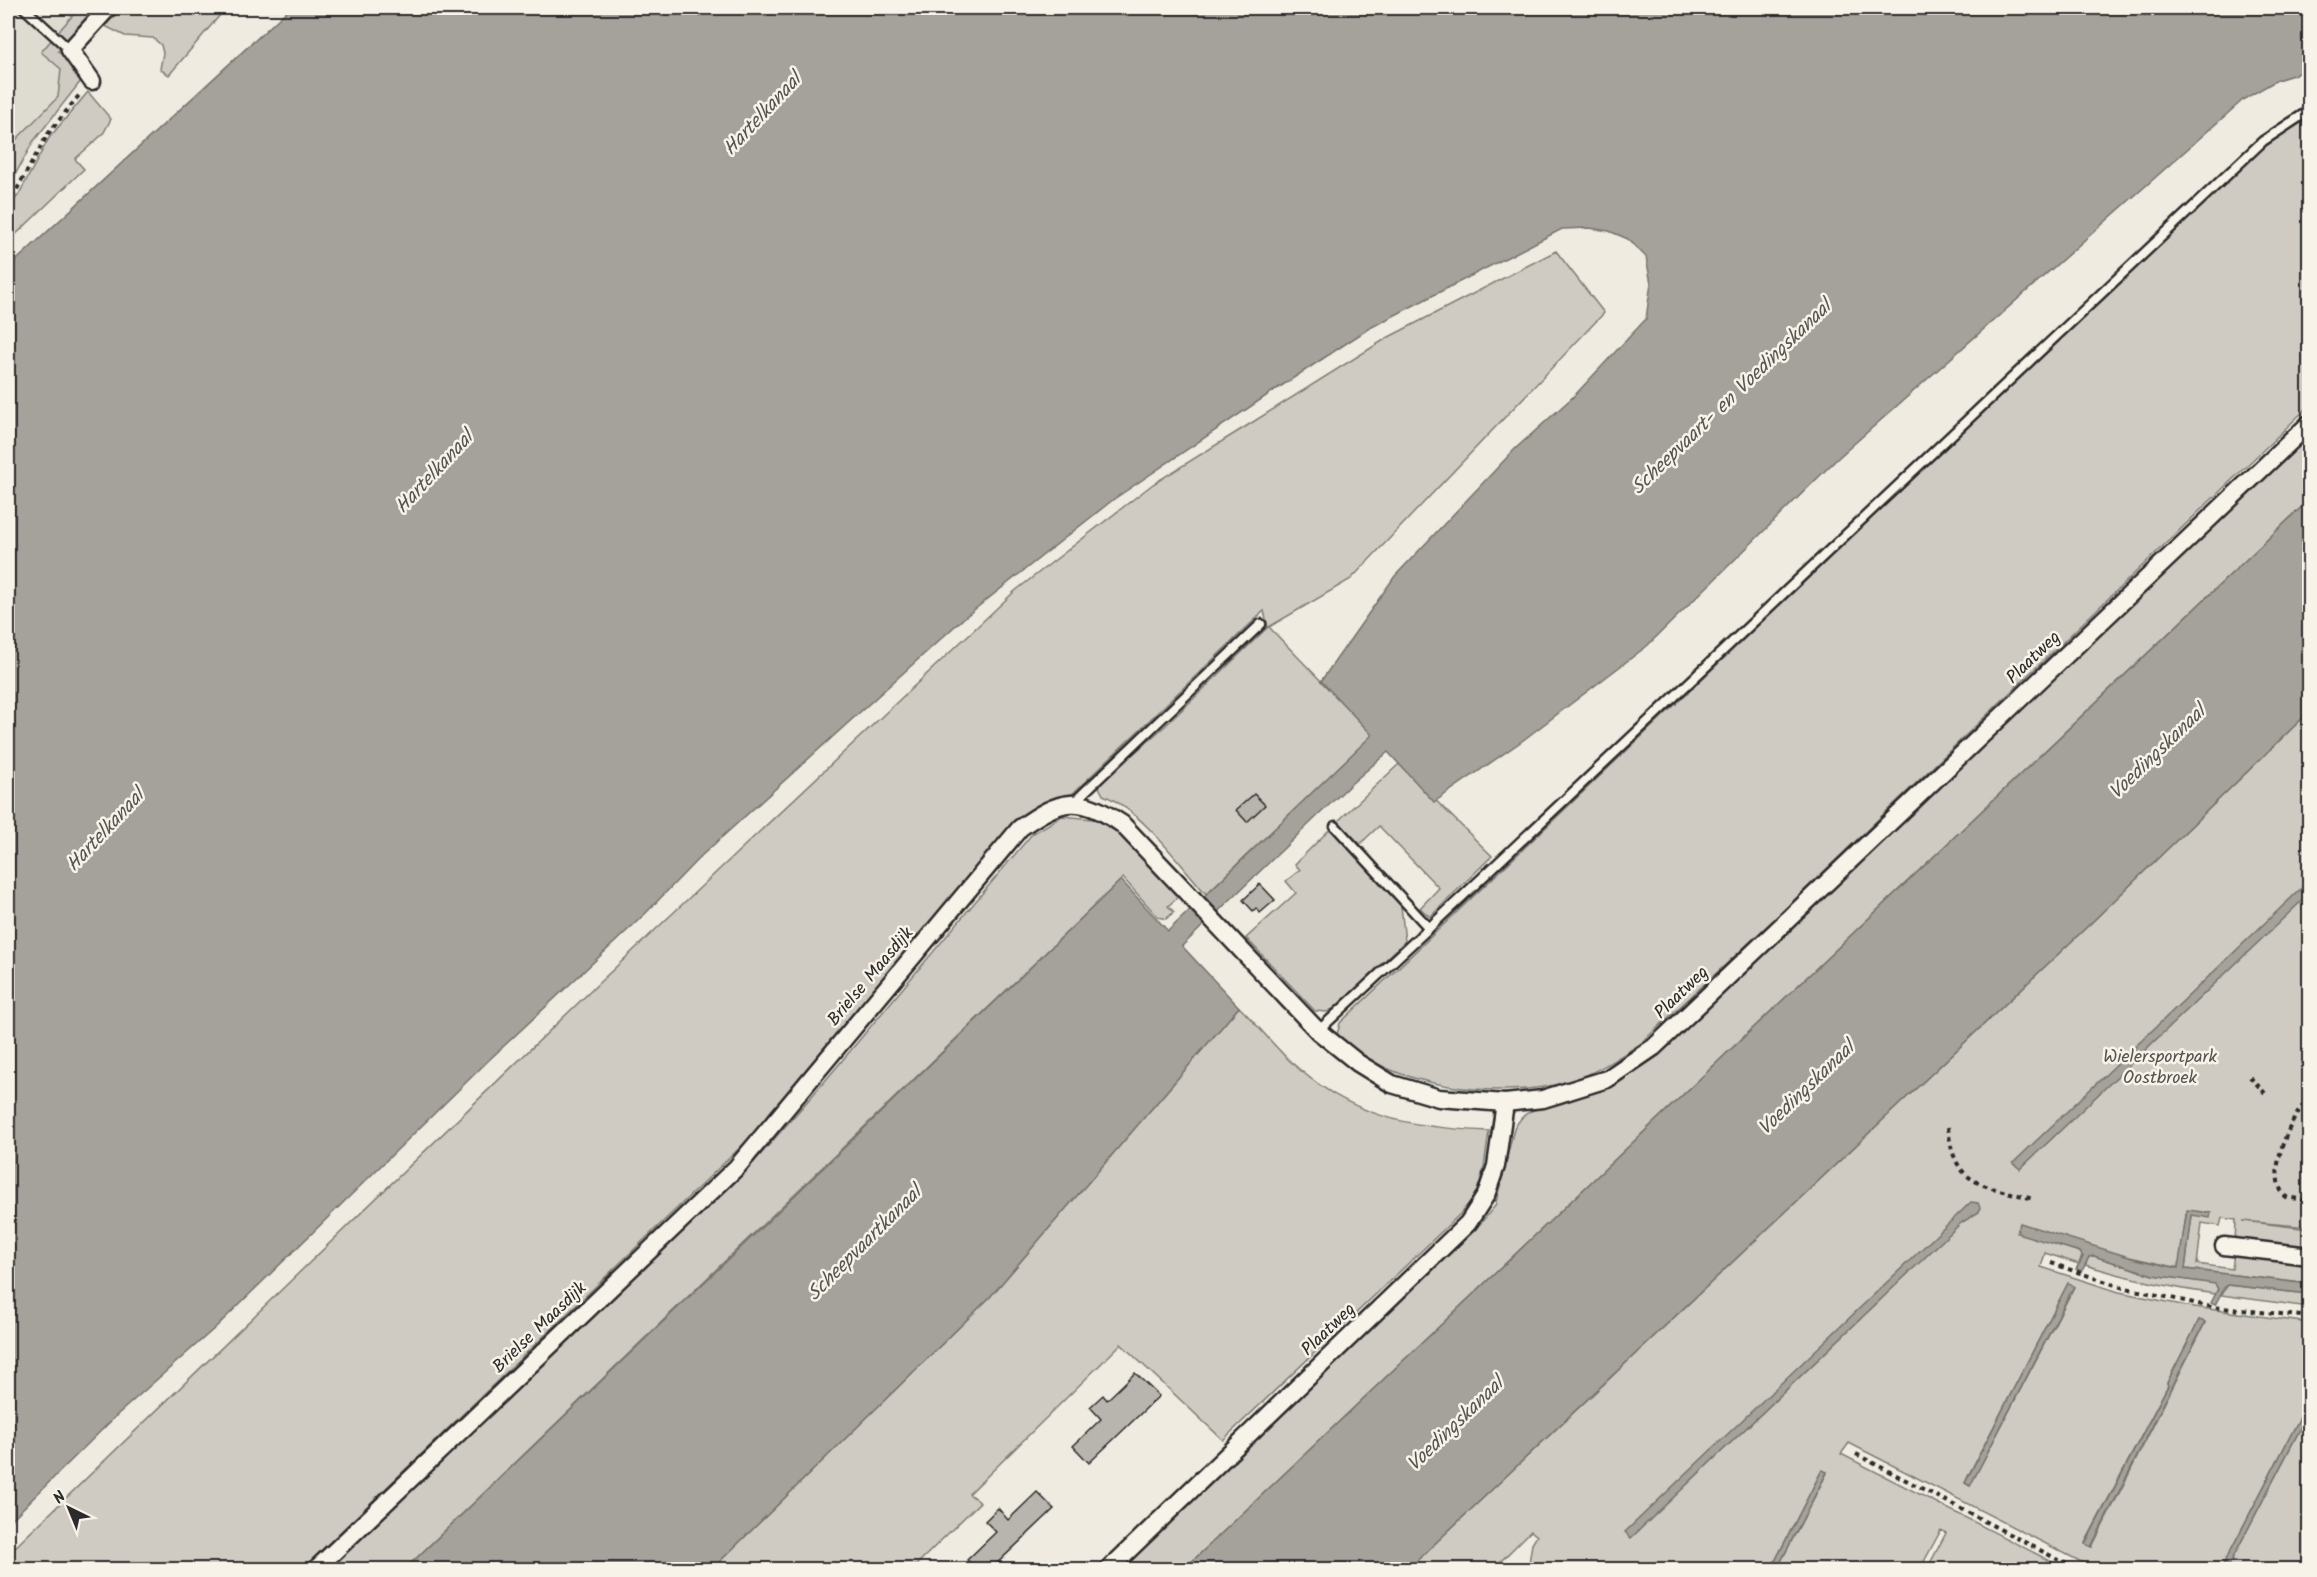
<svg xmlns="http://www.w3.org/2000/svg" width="2317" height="1577" viewBox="0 0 2317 1577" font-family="Kalam,sans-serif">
<rect width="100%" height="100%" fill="#efebe0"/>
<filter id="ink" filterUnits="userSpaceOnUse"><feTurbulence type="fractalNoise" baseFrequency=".0167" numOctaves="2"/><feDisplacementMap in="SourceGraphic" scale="12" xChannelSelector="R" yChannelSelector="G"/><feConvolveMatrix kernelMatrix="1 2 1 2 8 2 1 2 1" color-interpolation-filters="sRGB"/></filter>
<g filter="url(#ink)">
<path fill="#dedbd1" d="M8 8H79L41 52 61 69 58 97 8 148Z"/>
<g fill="#cfcbc2" stroke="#7d7b76" stroke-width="1.5" fill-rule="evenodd">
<path d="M79 8H96L58 51 71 64 81 81 33 142 8 188V148L58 97 61 69 41 52Z"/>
<path d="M122 8H226L169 75 160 69 163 53 161 45 153 38 125 36 105 26Z"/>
<path d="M88 92 111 119 103 134 75 159 84 169 8 242V209L19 194 49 138Z"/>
<path d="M2309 116V406L1766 927 1640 1044C1618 1058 1596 1073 1571 1081 1503 1101 1388 1089 1337 1035L1340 1023 2244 164 2268 142Z"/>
<path d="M1556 251 1604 313 1351 579 1269 627 1373 735 1206 894C1180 864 1140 809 1103 795L1098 785 1165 726 1268 627 1264 611 1070 796 1043 804 778 1111 302 1569H8V1554L602 980 1015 591 1153 484 1245 427 1387 338Z"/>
<path d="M2309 433V500L1184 1569H1120L1475 1230 1495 1206 1514 1129C1526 1106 1538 1110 1560 1104 1608 1089 1637 1069 1676 1038Z"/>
<path d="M2309 712V1227L2243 1221 2309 1229V1250L2235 1242 2236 1220 2222 1218 2220 1226 2202 1223 2197 1264 2232 1269 2234 1253 2309 1262V1284L2185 1269 2192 1215 2186 1214 2179 1268 2017 1232 2080 1252 2082 1255 2079 1264 2045 1253 2041 1267 2119 1292 2187 1306 2309 1323V1400L2221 1569H2095L1849 1443 1841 1454 2066 1569H1927L1946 1533 1941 1530 1920 1569H1777L1827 1473 1822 1470 1771 1569H1528L1532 1544 1537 1536 1531 1531 1493 1569H1408L2091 923ZM2068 1284 2074 1287 1970 1486 1965 1483 1969 1474ZM2199 1320 2205 1323 2092 1547 2085 1543 2168 1385 2167 1383Z"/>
<path d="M1399 764 1492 856 1430 917 1420 908 1439 888 1379 826 1360 844 1338 821Z"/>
<path d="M1062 816 1103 820 1115 828 1181 894 1168 906 1174 912 1166 919 1158 917 1123 878C884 1109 645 1340 405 1569H328L746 1171 825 1081 1032 834Z"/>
<path d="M1330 829 1401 906 1405 941 1337 1007 1327 1012 1315 1011 1246 938 1296 893 1286 881 1300 870 1295 864Z"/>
<path d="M1239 1007C1257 1024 1272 1044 1290 1061 1350 1117 1410 1128 1489 1131L1484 1167 1477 1194 1460 1214 1223 1440 1121 1344 969 1494 980 1502 912 1569H712L990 1297Z"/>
<path d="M2094 1256 2153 1275 2215 1283 2218 1289 2215 1294C2171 1288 2128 1278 2085 1265L2089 1257Z"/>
<path d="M2228 1285 2309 1294V1307L2221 1295Z"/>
<path d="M2309 1412V1569H2227Z"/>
</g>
<g fill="#a4a29a" stroke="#74726e" stroke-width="1.5">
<path d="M290 8H2309V70L2277 80 2244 99 1838 458 1647 646 1522 741 1434 802 1388 752 1352 783 1182 946 1239 1007 990 1297 712 1569H405C645 1341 883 1110 1121 880L1168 931 1372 735 1321 681 1395 576 1515 449 1574 396 1646 319 1651 283 1646 257 1628 239 1609 231 1589 228 1562 229 1368 329 1266 396 1114 499 965 617 700 857 645 914 490 1059 215 1328 118 1414 8 1523V268Z"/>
<path d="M2309 500V712L2091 923 1408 1569H1184Z"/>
<path d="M2309 881V894L2020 1169 2013 1163Z"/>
<path d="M1971 1202 1978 1203 1980 1208 1979 1212 1961 1223 1631 1538 1625 1532Z"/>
<path d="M2187 1210 2211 1213 2210 1218 2192 1215 2185 1269 2309 1284V1294L2228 1285 2224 1288 2215 1305 2211 1303 2218 1289 2215 1284 2153 1275 2094 1256 2089 1257 2082 1271 2076 1269 2083 1257 2080 1252 2017 1233 2020 1223 2132 1258 2178 1268Z"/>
<path d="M2068 1283 2074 1286 1970 1486 1965 1483Z"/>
<path d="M2199 1320 2205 1322 2091 1547 2085 1544 2168 1386 2167 1383Z"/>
<path d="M2309 1400V1412L2227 1569H2221Z"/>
<path d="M1822 1470 1827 1472 1777 1569H1771Z"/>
</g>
<g fill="#b8b5ae" stroke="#2b2b2b" stroke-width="1.5">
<path d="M1254 794 1265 805 1247 822 1236 810Z"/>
<path d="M1260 884 1275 900 1260 913 1256 908 1253 911 1243 900Z"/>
<path d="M1135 1373 1159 1396 1089 1463 1073 1446 1101 1419 1090 1407 1103 1395 1107 1400Z"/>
<path d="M1037 1492 1054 1509 991 1569H977L967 1560 996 1532 985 1521 998 1508 1008 1520Z"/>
</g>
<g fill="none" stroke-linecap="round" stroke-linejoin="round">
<g stroke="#2b2b2b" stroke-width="13">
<g id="lane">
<path d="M24 8 70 50"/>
<path d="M1074 802 1261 624"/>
<path d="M1429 928 2263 141 2310 110"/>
<path d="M1318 1031 1429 928 1335 826"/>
</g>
</g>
<g stroke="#2b2b2b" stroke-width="21">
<g id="street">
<path d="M92 81 70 50 108 8"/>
<path d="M2224 1246 2310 1256"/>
<path d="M315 1570 737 1167 1020 828C1062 798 1079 795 1122 824L1318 1031 1358 1063 1392 1084 1439 1098 1505 1103 1543 1099 1607 1079 1654 1047 2310 423"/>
<path d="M1108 1570 1468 1223 1486 1195 1496 1166 1505 1103"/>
</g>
</g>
<g stroke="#2b2b2b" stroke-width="4" stroke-dasharray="4.5 4.5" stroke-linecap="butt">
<path d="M8 205 48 134 81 93"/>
<path d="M2250 1077 2265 1093"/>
<path d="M2310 1097C2291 1116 2263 1175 2286 1197L2310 1201"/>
<path d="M1948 1127C1954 1188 1982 1184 2033 1199"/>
<path d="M2051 1263 2121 1287 2212 1307 2310 1317"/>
<path d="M1856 1454 2078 1570"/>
</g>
<use href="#lane" stroke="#f7f3e8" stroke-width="8"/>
<use href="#street" stroke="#f7f3e8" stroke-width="16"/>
</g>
</g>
<g text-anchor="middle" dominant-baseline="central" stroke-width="5" stroke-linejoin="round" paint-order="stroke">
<g font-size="18" fill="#2b2b2b" stroke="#f7f3e8">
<text transform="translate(2034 658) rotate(-44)">Plaatweg</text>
<text transform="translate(871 977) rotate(-50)">Brielse Maasdijk</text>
<text transform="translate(1682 993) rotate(-44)">Plaatweg</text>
<text transform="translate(540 1328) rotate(-44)">Brielse Maasdijk</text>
<text transform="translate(1329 1330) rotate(-44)">Plaatweg</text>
</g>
<g font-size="18" fill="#545351" stroke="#f7f3e8">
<text x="2160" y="1057">Wielersportpark<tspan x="2160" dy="21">Oostbroek</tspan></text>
</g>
<g font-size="20" font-style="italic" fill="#555552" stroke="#f7f3e8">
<text transform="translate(763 115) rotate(-47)">Hartelkanaal</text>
<text transform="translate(1732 398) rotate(-44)">Scheepvaart- en Voedingskanaal</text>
<text transform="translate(435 473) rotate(-47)">Hartelkanaal</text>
<text transform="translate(2158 753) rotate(-44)">Voedingskanaal</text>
<text transform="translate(106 831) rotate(-47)">Hartelkanaal</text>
<text transform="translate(1807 1089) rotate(-44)">Voedingskanaal</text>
<text transform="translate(865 1244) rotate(-45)">Scheepvaartkanaal</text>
<text transform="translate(1456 1425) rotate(-44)">Voedingskanaal</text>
</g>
</g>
<rect width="2317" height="1577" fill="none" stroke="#f7f3e8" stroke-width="30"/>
<rect x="15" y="15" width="2287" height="1547" fill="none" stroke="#2b2b2b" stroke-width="2" filter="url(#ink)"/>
<g transform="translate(69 1508) rotate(317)" stroke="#f7f3e8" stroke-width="4.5" paint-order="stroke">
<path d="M0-4.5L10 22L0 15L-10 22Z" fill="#2b2b2b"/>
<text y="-9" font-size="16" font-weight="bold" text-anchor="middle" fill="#2b2b2b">N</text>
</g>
</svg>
